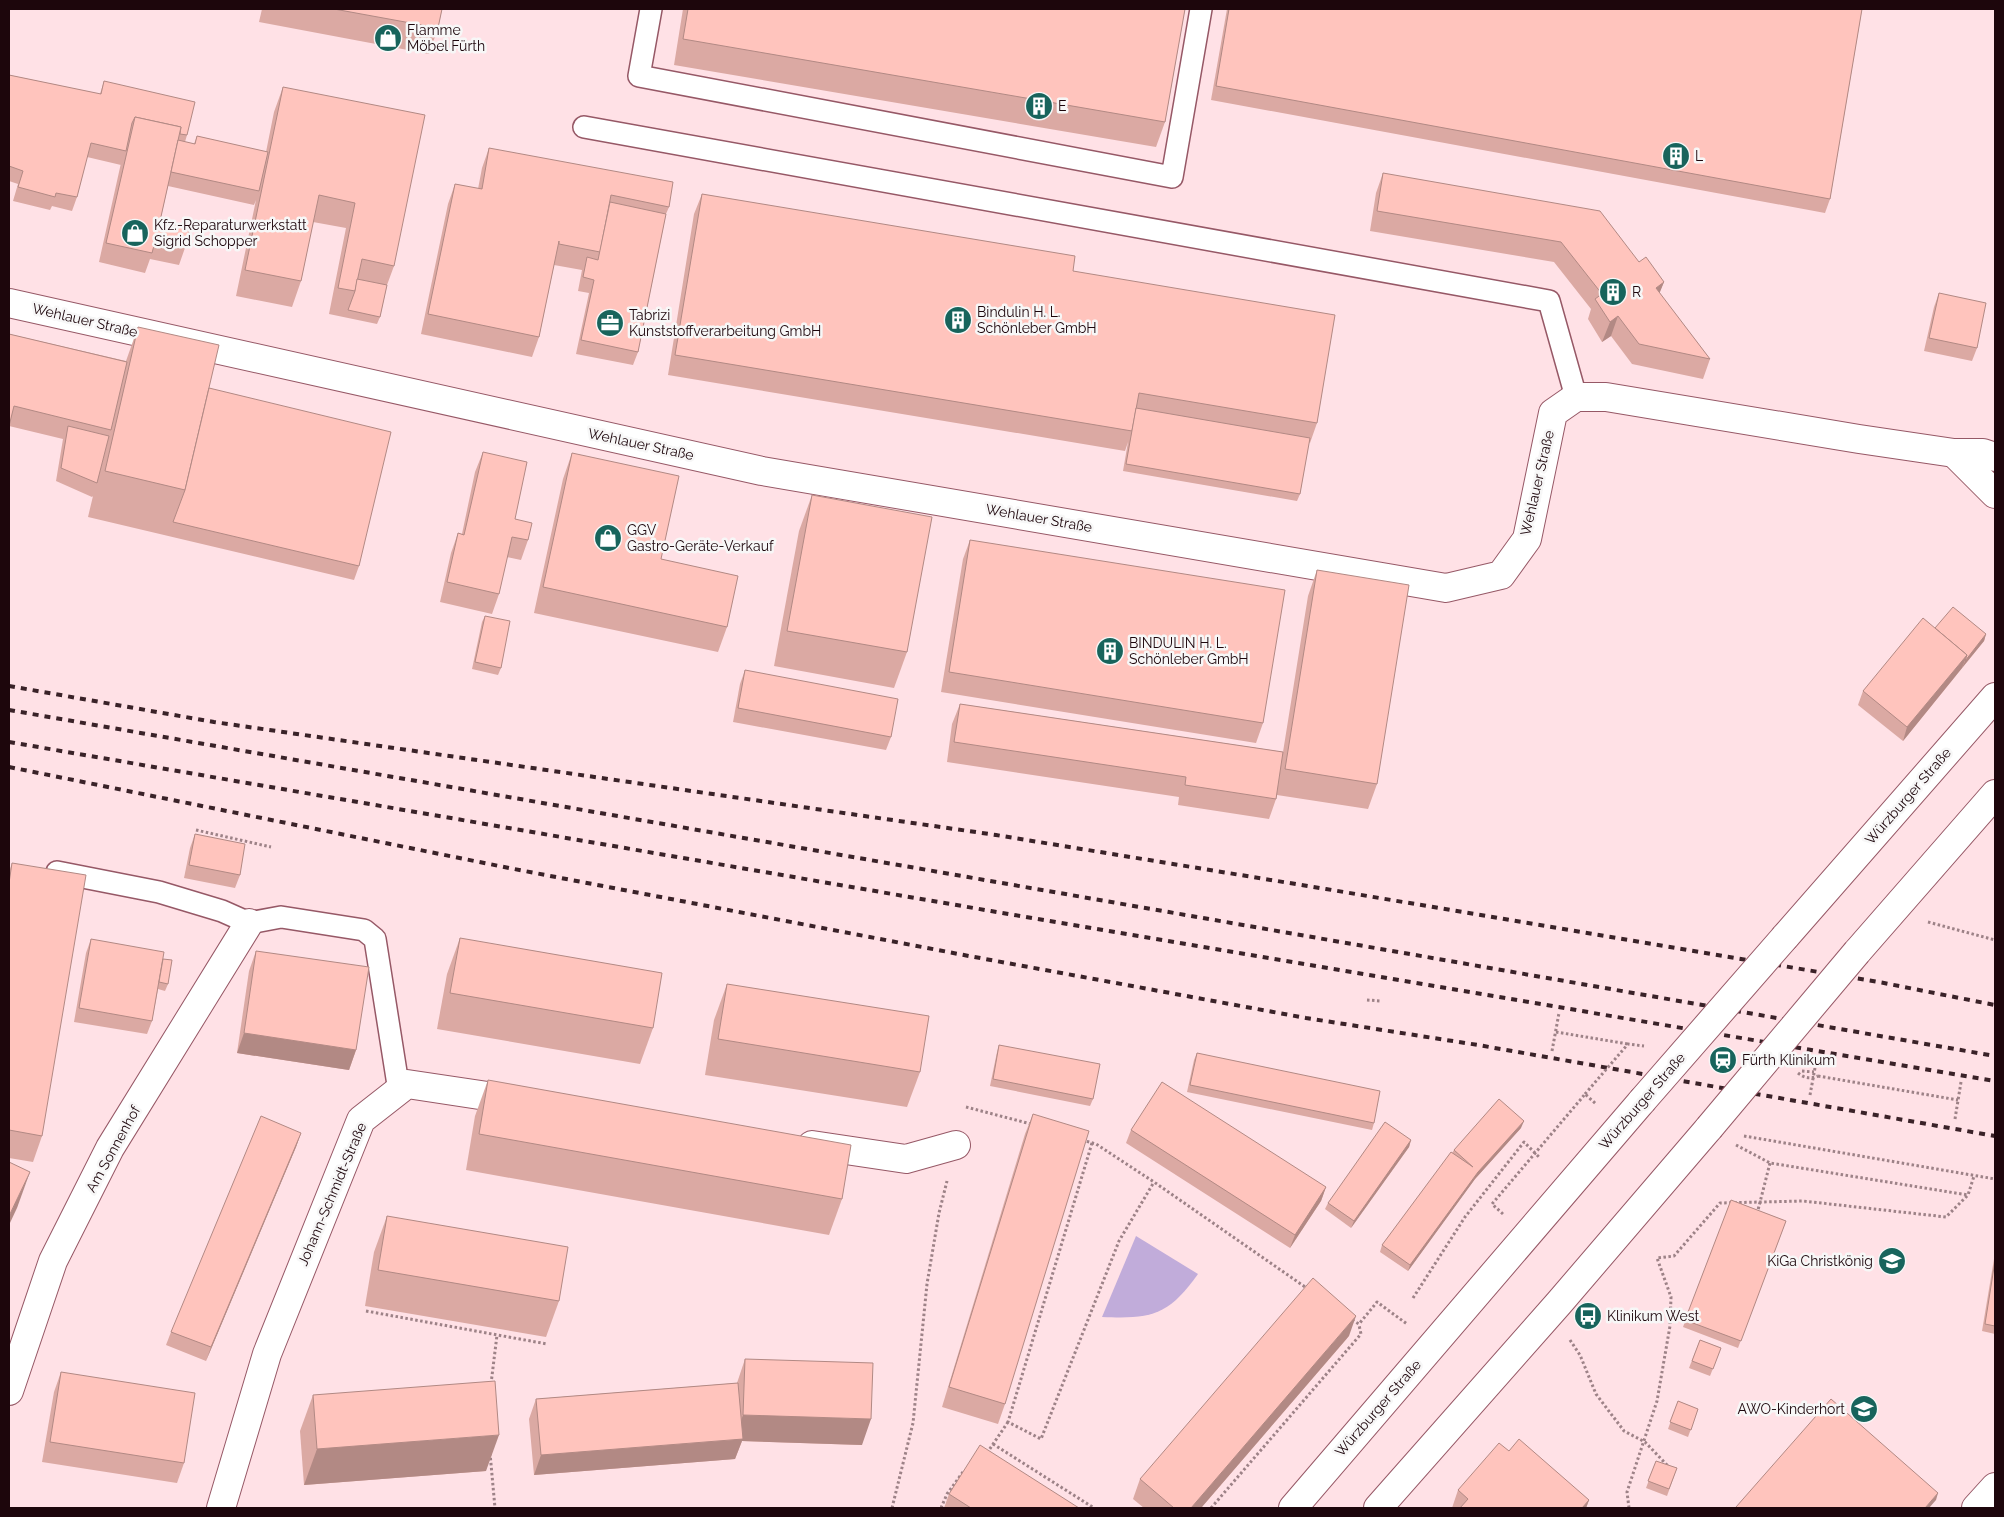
<svg xmlns="http://www.w3.org/2000/svg" width="2004" height="1517" viewBox="0 0 2004 1517" font-family="Raleway,sans-serif">
<rect width="100%" height="100%" fill="#ffe1e6"/>
<path fill="#c1acda" d="M1136 1236 1198 1274C1168 1316 1151 1319 1102 1317Z"/>
<g fill="none" stroke-linecap="round" stroke-linejoin="round">
<g stroke="#965866" stroke-width="24">
<g id="service">
<path d="M651 9 639 76 1172 177 1201 9"/>
<path d="M584 127 1549 301 1576 397"/>
<path d="M57 872 159 892 222 911 249 923 281 917 364 930 375 939 399 1091"/>
</g>
</g>
<g stroke="#965866" stroke-width="30">
<g id="minor">
<path d="M9 303 762 471 1446 588 1501 575 1527 539 1553 413 1576 397H1606L1859 439 1954 453H1983L1995 457"/>
<path d="M1954 453 1995 494"/>
<path d="M812 1145 906 1159 956 1145"/>
<path d="M9 1391 53 1261 110 1148 249 923"/>
<path d="M221 1508 267 1354 361 1120 407 1084 520 1101"/>
<path d="M1976 1508 1995 1487"/>
</g>
</g>
<g stroke="#965866" stroke-width="30">
<g id="primary">
<path d="M1785 937 1995 697"/>
<path d="M1857 952 1995 794"/>
<path d="M1293 1508 1642 1101"/>
<path d="M1378 1508 1559 1303 1709 1128"/>
</g>
</g>
<g stroke="#9d8287" stroke-width="3" stroke-dasharray="2.5 2.5" stroke-linecap="butt">
<path d="M196 830 271 847"/>
<path d="M1928 922 1995 940"/>
<path d="M1367 1000 1381 1001"/>
<path d="M1556 1032 1628 1044"/>
<path d="M1552 1051 1559 1013"/>
<path d="M1802 1071 1814 1072"/>
<path d="M1818 1076 1958 1100"/>
<path d="M1810 1095 1817 1057"/>
<path d="M966 1107 1031 1124"/>
<path d="M1955 1119 1961 1082"/>
<path d="M1744 1136 1995 1179"/>
<path d="M1082 1140 1096 1144 1154 1182 1308 1289"/>
<path d="M1092 1143 1008 1422 1041 1439 1119 1241 1154 1182"/>
<path d="M1736 1145 1770 1163 1968 1195"/>
<path d="M1503 1214 1492 1204 1581 1099 1585 1094 1596 1104"/>
<path d="M1757 1214 1770 1163"/>
<path d="M1413 1298 1465 1217 1524 1142 1539 1157"/>
<path d="M366 1311 547 1344"/>
<path d="M1352 1320 1359 1324 1377 1302 1407 1324"/>
<path d="M1570 1340 1580 1355 1596 1394 1624 1431 1645 1442 1667 1465 1666 1468"/>
<path d="M491 1384 497 1335"/>
<path d="M993 1444 1094 1508"/>
<path d="M490 1453 495 1508"/>
<path d="M987 1453 1008 1422"/>
<path d="M892 1508 913 1423 927 1284 939 1213 947 1181"/>
<path d="M941 1508 947 1494 963 1472"/>
<path d="M1211 1508 1361 1334 1359 1325"/>
<path d="M1629 1508 1627 1492 1657 1401 1670 1326 1671 1297 1657 1258 1674 1256 1720 1203 1803 1201 1946 1217 1968 1195 1974 1176"/>
</g>
<use href="#service" stroke="#fff" stroke-width="21"/>
<use href="#minor" stroke="#fff" stroke-width="28"/>
<use href="#primary" stroke="#fff" stroke-width="28"/>
<g stroke="#3a2228" stroke-width="4" stroke-dasharray="6 6" stroke-linecap="butt">
<path d="M9 686 214 722 996 835 1326 889 1884 983 1995 1005"/>
<path d="M9 710 1995 1056"/>
<path d="M9 742 991 911 1995 1081"/>
<path d="M9 767 514 869 969 956 1306 1018 1478 1045 1995 1136"/>
</g>
<g stroke="#965866" stroke-width="30" stroke-linecap="butt">
<g id="primary-bridge">
<path d="M1642 1101 1785 937"/>
<path d="M1709 1128 1857 952"/>
</g>
</g>
<g stroke="#9d8287" stroke-width="3" stroke-dasharray="2.5 2.5" stroke-linecap="butt">
<path d="M1798 1073C1804 1078 1810 1079 1818 1076"/>
<path d="M1585 1094 1628 1044 1644 1046"/>
</g>
<use href="#primary-bridge" stroke="#fff" stroke-width="28"/>
</g>
<g fill="#dba9a3">
<path d="M262 9H442L438 28 429 54 259 22Z"/>
<path d="M683 9H1185L1165 122 1156 147 674 65Z"/>
<path d="M1227 9H1862L1830 199 1825 213 1211 100Z"/>
<path d="M9 75 100 94 104 81 187 135 185 142 194 144 197 136 266 152 274 112 283 87 394 266 387 285 380 317 377 324 329 314 346 228 313 222 301 281 292 307 236 296 256 200 254 205 168 186 160 221 186 245 179 265 150 259 145 273 99 262 121 163V165L87 157 77 197 72 211 52 206 50 210 13 201 18 184 9 181Z"/>
<path d="M489 148 669 207 666 214 638 352 633 365 576 354 589 293 578 291 582 270 554 265 539 337 532 357 421 334 448 204 455 184 478 189 482 168Z"/>
<path d="M1383 173 1639 262 1664 282 1659 293 1710 359 1703 379 1632 364 1611 336 1602 342 1588 319 1591 309 1554 262 1370 231 1376 193Z"/>
<path d="M702 194 1073 271 1317 423 1310 443 1309 442 1300 494 1297 501 1123 471 1128 442 1125 451 668 375 694 214Z"/>
<path d="M1939 293 1977 348 1972 361 1924 351 1934 307Z"/>
<path d="M138 327 209 388 359 566 354 580 88 517 93 496 92 497 56 481 63 439 9 426V334L126 361Z"/>
<path d="M483 452 515 519 528 540 521 560 507 557 499 594 492 614 440 602 451 553 458 533 462 534 475 472Z"/>
<path d="M572 453 661 559 727 627 718 652 534 613 563 479Z"/>
<path d="M812 495 907 652 894 688 774 666 799 531Z"/>
<path d="M970 540 1263 723 1256 743 941 692 963 559Z"/>
<path d="M1317 570 1377 784 1368 809 1277 795 1276 799 1269 819 1178 805 1179 797 947 762 952 724 960 704 1283 752 1308 596Z"/>
<path d="M485 616 501 668 498 675 472 669 482 622Z"/>
<path d="M1935 628 1986 634 1984 641 1903 741 1858 705 1863 691Z"/>
<path d="M745 670 891 737 886 750 733 722 740 684Z"/>
<path d="M195 834 240 875 235 888 184 878 190 848Z"/>
<path d="M12 863 42 1136 33 1162 9 1158V872Z"/>
<path d="M460 938 653 1028 640 1064 437 1029 447 974Z"/>
<path d="M91 939 163 959 168 984 165 991 158 989 152 1021 147 1034 74 1022 86 953Z"/>
<path d="M256 951 356 1050 349 1070 237 1053 249 971Z"/>
<path d="M727 984 920 1072 907 1107 705 1075 714 1020Z"/>
<path d="M999 1045 1093 1099 1090 1106 990 1086 997 1052Z"/>
<path d="M1197 1053 1374 1123 1372 1130 1187 1092 1194 1060Z"/>
<path d="M488 1080 842 1199 829 1235 466 1170 475 1116Z"/>
<path d="M1033 1114 1005 1404 998 1424 942 1407 1025 1134Z"/>
<path d="M1521 1128 1475 1179 1408 1271 1380 1252 1382 1245 1452 1153 1454 1150Z"/>
<path d="M1131 1130 1326 1187 1321 1201 1290 1248 1126 1143Z"/>
<path d="M301 1133 296 1147 206 1361 166 1345 171 1332Z"/>
<path d="M1411 1140 1409 1147 1351 1228 1325 1209 1328 1203Z"/>
<path d="M1731 1200 1786 1221 1738 1348 1683 1327Z"/>
<path d="M387 1216 559 1301 546 1337 365 1306 374 1252Z"/>
<path d="M1995 1253V1334L1982 1331Z"/>
<path d="M1349 1336 1201 1508H1144L1133 1499 1140 1479Z"/>
<path d="M1700 1340 1721 1348 1710 1376 1689 1368Z"/>
<path d="M745 1359 862 1445 742 1441 735 1459 534 1475 529 1419 536 1399 737 1383Z"/>
<path d="M61 1372 184 1463 177 1483 42 1462 54 1392Z"/>
<path d="M313 1395 486 1471 304 1485 300 1431Z"/>
<path d="M1678 1401 1698 1409 1688 1437 1668 1429Z"/>
<path d="M1509 1451 1589 1500 1586 1508H1452L1458 1490Z"/>
<path d="M1656 1461 1677 1468 1667 1496 1646 1488Z"/>
<path d="M949 1494 1079 1508H944Z"/>
</g>
<g fill="#b28984">
<path d="M1664 282 1656 302V288Z"/>
<path d="M1618 316 1611 336 1602 342 1610 322Z"/>
<path d="M1986 634 1984 641 1962 668 1965 661Z"/>
<path d="M1967 655 1962 668 1903 741 1907 727Z"/>
<path d="M244 1033 356 1050 349 1070 237 1053Z"/>
<path d="M1524 1121 1521 1128 1475 1179 1408 1271 1410 1265 1478 1172Z"/>
<path d="M301 1133 296 1147 206 1361 211 1347Z"/>
<path d="M1411 1140 1409 1147 1351 1228 1354 1221Z"/>
<path d="M30 1172 17 1208 9 1225V1216Z"/>
<path d="M1326 1187 1321 1201 1290 1248 1295 1235Z"/>
<path d="M1356 1316 1349 1336 1201 1508H1191Z"/>
<path d="M743 1415 871 1419 862 1445 742 1441 735 1459 534 1475 541 1455 734 1440Z"/>
<path d="M499 1435 486 1471 304 1485 317 1449Z"/>
<path d="M1938 1493 1936 1500 1929 1508H1925Z"/>
<path d="M1589 1500 1586 1508H1582Z"/>
</g>
<g fill="#ffc4bd" stroke="#b28984">
<path d="M334 9H442L438 28Z"/>
<path d="M688 9H1185L1165 122 683 39Z"/>
<path d="M1229 9H1862L1830 199 1216 86Z"/>
<path d="M9 75 101 94 104 81 195 102 187 135 180 134 181 127 135 117 132 123 126 151 91 143 77 197 56 193 55 197 18 187 23 171 9 166Z"/>
<path d="M283 87 425 115 394 266 362 259 355 291 338 288 355 203 319 195 301 281 245 270Z"/>
<path d="M135 117 181 127 160 221 190 228 186 245 156 238 152 253 106 243Z"/>
<path d="M197 136 268 152 259 191 171 172 178 140 195 144Z"/>
<path d="M489 148 673 182 669 207 611 195 600 252 559 244V241L539 337 428 314 455 184 482 189Z"/>
<path d="M1383 173 1600 211 1639 262 1646 257 1664 282 1656 288 1710 359 1639 344 1618 316 1610 322 1595 299 1602 294 1561 242 1377 211Z"/>
<path d="M702 194 1075 256 1073 271 1335 315 1317 423 1139 393 1132 431 675 355Z"/>
<path d="M610 202 666 214 638 352 581 340 594 280 583 277 587 257 598 260Z"/>
<path d="M357 279 387 285 380 317 348 310 355 291Z"/>
<path d="M1939 293 1986 303 1977 348 1929 338Z"/>
<path d="M138 327 219 345 185 490 105 471Z"/>
<path d="M9 334 127 362 111 430 14 406 9 426Z"/>
<path d="M209 388 391 432 359 566 173 522 185 490Z"/>
<path d="M1136 408 1310 438 1300 494 1126 464Z"/>
<path d="M68 426 109 436 97 483 61 468Z"/>
<path d="M483 452 527 462 515 519 532 523 528 540 512 537 499 594 447 582 458 533 464 535Z"/>
<path d="M572 453 679 476 661 559 738 576 727 627 543 587Z"/>
<path d="M812 495 932 517 907 652 787 631Z"/>
<path d="M970 540 1285 590 1263 723 949 672Z"/>
<path d="M1317 570 1409 585 1377 784 1285 769Z"/>
<path d="M1953 607 1986 634 1965 661 1967 655 1935 628Z"/>
<path d="M485 616 510 621 501 668 475 662Z"/>
<path d="M1923 618 1967 655 1907 727 1863 691Z"/>
<path d="M745 670 898 699 891 737 738 708Z"/>
<path d="M960 704 1283 752 1276 799 1185 785 1186 777 954 742Z"/>
<path d="M195 834 245 844 240 875 189 865Z"/>
<path d="M12 863 86 875 42 1136 9 1130V883Z"/>
<path d="M460 938 662 973 653 1028 450 993Z"/>
<path d="M91 939 164 952 152 1021 79 1008Z"/>
<path d="M256 951 369 967 356 1050 244 1033Z"/>
<path d="M163 959 172 960 168 984 159 982Z"/>
<path d="M727 984 929 1016 920 1072 718 1039Z"/>
<path d="M999 1045 1100 1064 1093 1099 993 1079Z"/>
<path d="M1197 1053 1380 1091 1374 1123 1190 1085Z"/>
<path d="M488 1080 851 1145 842 1199 479 1134Z"/>
<path d="M1162 1082 1326 1187 1295 1235 1131 1130Z"/>
<path d="M1499 1099 1524 1121 1478 1172 1410 1265 1382 1245 1451 1152 1473 1167 1454 1150Z"/>
<path d="M1033 1114 1089 1131 1005 1404 949 1387Z"/>
<path d="M261 1116 301 1133 211 1347 171 1332Z"/>
<path d="M1385 1122 1411 1140 1354 1221 1328 1203Z"/>
<path d="M9 1162 30 1172 9 1216Z"/>
<path d="M1731 1200 1786 1221 1741 1341 1685 1320Z"/>
<path d="M387 1216 568 1247 559 1301 378 1270Z"/>
<path d="M1995 1261V1326L1985 1324Z"/>
<path d="M1313 1278 1356 1316 1191 1508H1174L1140 1479Z"/>
<path d="M1700 1340 1721 1348 1713 1369 1692 1361Z"/>
<path d="M745 1359 873 1363 871 1419 743 1415Z"/>
<path d="M61 1372 195 1393 184 1463 50 1442Z"/>
<path d="M495 1381 499 1435 317 1449 313 1395Z"/>
<path d="M738 1383 743 1439 541 1455 536 1399Z"/>
<path d="M1831 1399 1938 1493 1925 1508H1737L1736 1507Z"/>
<path d="M1678 1401 1698 1409 1691 1430 1670 1422Z"/>
<path d="M1519 1439 1589 1500 1582 1508H1460L1468 1499 1458 1490 1499 1443 1509 1451Z"/>
<path d="M980 1445 1079 1508H971L949 1494Z"/>
<path d="M1656 1461 1677 1468 1669 1489 1648 1481Z"/>
</g>
<defs>
<g id="shop-disc" transform="scale(1.4375)"><circle r="9.5" fill="#18645c" stroke="#f7f7f7"/><path d="M-5-2.5h2.3a2.7 3.5 0 0 1 5.4 0H5L5.5 6h-11ZM-1.5-2.5h3a1.5 2.3 0 0 0-3 0Z" fill="#fff"/></g>
<g id="building-disc" transform="scale(1.4375)"><circle r="9.5" fill="#18645c" stroke="#f7f7f7"/><path d="M-4-6H4V6H1V3H-1V6H-4ZM-2.5-4.3h1.7v1.8h-1.7ZM.8-4.3h1.7v1.8H.8ZM-2.5-1h1.7V.8h-1.7ZM.8-1h1.7V.8H.8Z" fill="#fff"/></g>
<g id="office-disc" transform="scale(1.4375)"><circle r="9.5" fill="#18645c" stroke="#f7f7f7"/><path d="M-6-3h4V-5.5h4V-3h4V5H-6ZM-1-4.5V-3h2v-1.5ZM-6 0V1H6V0Z" fill="#fff"/></g>
<g id="station-disc" transform="scale(1.4375)"><circle r="9.5" fill="#18645c" stroke="#f7f7f7"/><path d="M-3-6H3Q5-6 5-4V2Q5 4 3 4L4.5 6H3L1.5 4h-3L-3 6H-4.5L-3 4Q-5 4-5 2V-4Q-5-6-3-6ZM-3.5-4v3h7v-3ZM-3.5 1v1.5H-2V1ZM2 1v1.5H3.5V1Z" fill="#fff"/></g>
<g id="school-disc" transform="scale(1.4375)"><circle r="9.5" fill="#18645c" stroke="#f7f7f7"/><path d="M0-5L7-2L0 1L-7-2ZM-4 1L0 2.5L4 1V4Q0 6-4 4Z" fill="#fff"/></g>
<g id="bus-disc" transform="scale(1.4375)"><circle r="9.5" fill="#18645c" stroke="#f7f7f7"/><path d="M-5-6H5V4H4V6H2V4H-2V6H-4V4H-5ZM-3.5-4V0h7V-4ZM-3.5 1.2v1.5H-2V1.2ZM2 1.2v1.5H3.5V1.2Z" fill="#fff"/></g>
</defs>
<g fill-rule="evenodd">
<use href="#shop-disc" x="388" y="38"/>
<use href="#building-disc" x="1039" y="106"/>
<use href="#building-disc" x="1676" y="156"/>
<use href="#shop-disc" x="135" y="233"/>
<use href="#building-disc" x="1613" y="292"/>
<use href="#building-disc" x="958" y="320"/>
<use href="#office-disc" x="610" y="323"/>
<use href="#shop-disc" x="608" y="538"/>
<use href="#building-disc" x="1110" y="651"/>
<use href="#station-disc" x="1723" y="1060"/>
<use href="#school-disc" x="1892" y="1261"/>
<use href="#bus-disc" x="1588" y="1316"/>
<use href="#school-disc" x="1864" y="1409"/>
</g>
<g text-anchor="middle" dominant-baseline="central" stroke-width="5" stroke-linejoin="round" paint-order="stroke">
<g font-size="14" fill="#1d060c" stroke="#f7f7f7" text-anchor="start">
<text x="407" y="30">Flamme<tspan x="407" dy="16">Möbel Fürth</tspan></text>
<text x="1058" y="106">E</text>
<text x="1695" y="156">L</text>
<text x="154" y="225">Kfz.-Reparaturwerkstatt<tspan x="154" dy="16">Sigrid Schopper</tspan></text>
<text x="1632" y="292">R</text>
<text x="977" y="312">Bindulin H. L.<tspan x="977" dy="16">Schönleber GmbH</tspan></text>
<text x="629" y="315">Tabrizi<tspan x="629" dy="16">Kunststoffverarbeitung GmbH</tspan></text>
<text x="627" y="530">GGV<tspan x="627" dy="16">Gastro-Geräte-Verkauf</tspan></text>
<text x="1129" y="643">BINDULIN H. L.<tspan x="1129" dy="16">Schönleber GmbH</tspan></text>
<text x="1742" y="1060">Fürth Klinikum</text>
<text x="1873" y="1261" text-anchor="end">KiGa Christkönig</text>
<text x="1607" y="1316">Klinikum West</text>
<text x="1845" y="1409" text-anchor="end">AWO-Kinderhort</text>
</g>
<g font-size="14" fill="#1d060c" stroke="#f7f7f7">
<text transform="translate(85 320) rotate(13)">Wehlauer Straße</text>
<text transform="translate(641 444) rotate(12)">Wehlauer Straße</text>
<text transform="translate(1537 483) rotate(-77)">Wehlauer Straße</text>
<text transform="translate(1039 518) rotate(10)">Wehlauer Straße</text>
<text transform="translate(1908 796) rotate(-49)">Würzburger Straße</text>
<text transform="translate(1642 1101) rotate(-49)">Würzburger Straße</text>
<text transform="translate(113 1149) rotate(-61)">Am Sonnenhof</text>
<text transform="translate(332 1194) rotate(-67)">Johann-Schmidt-Straße</text>
<text transform="translate(1378 1408) rotate(-49)">Würzburger Straße</text>
</g>
</g>
<rect width="2004" height="1517" fill="none" stroke="#1d060c" stroke-width="20"/>
</svg>
